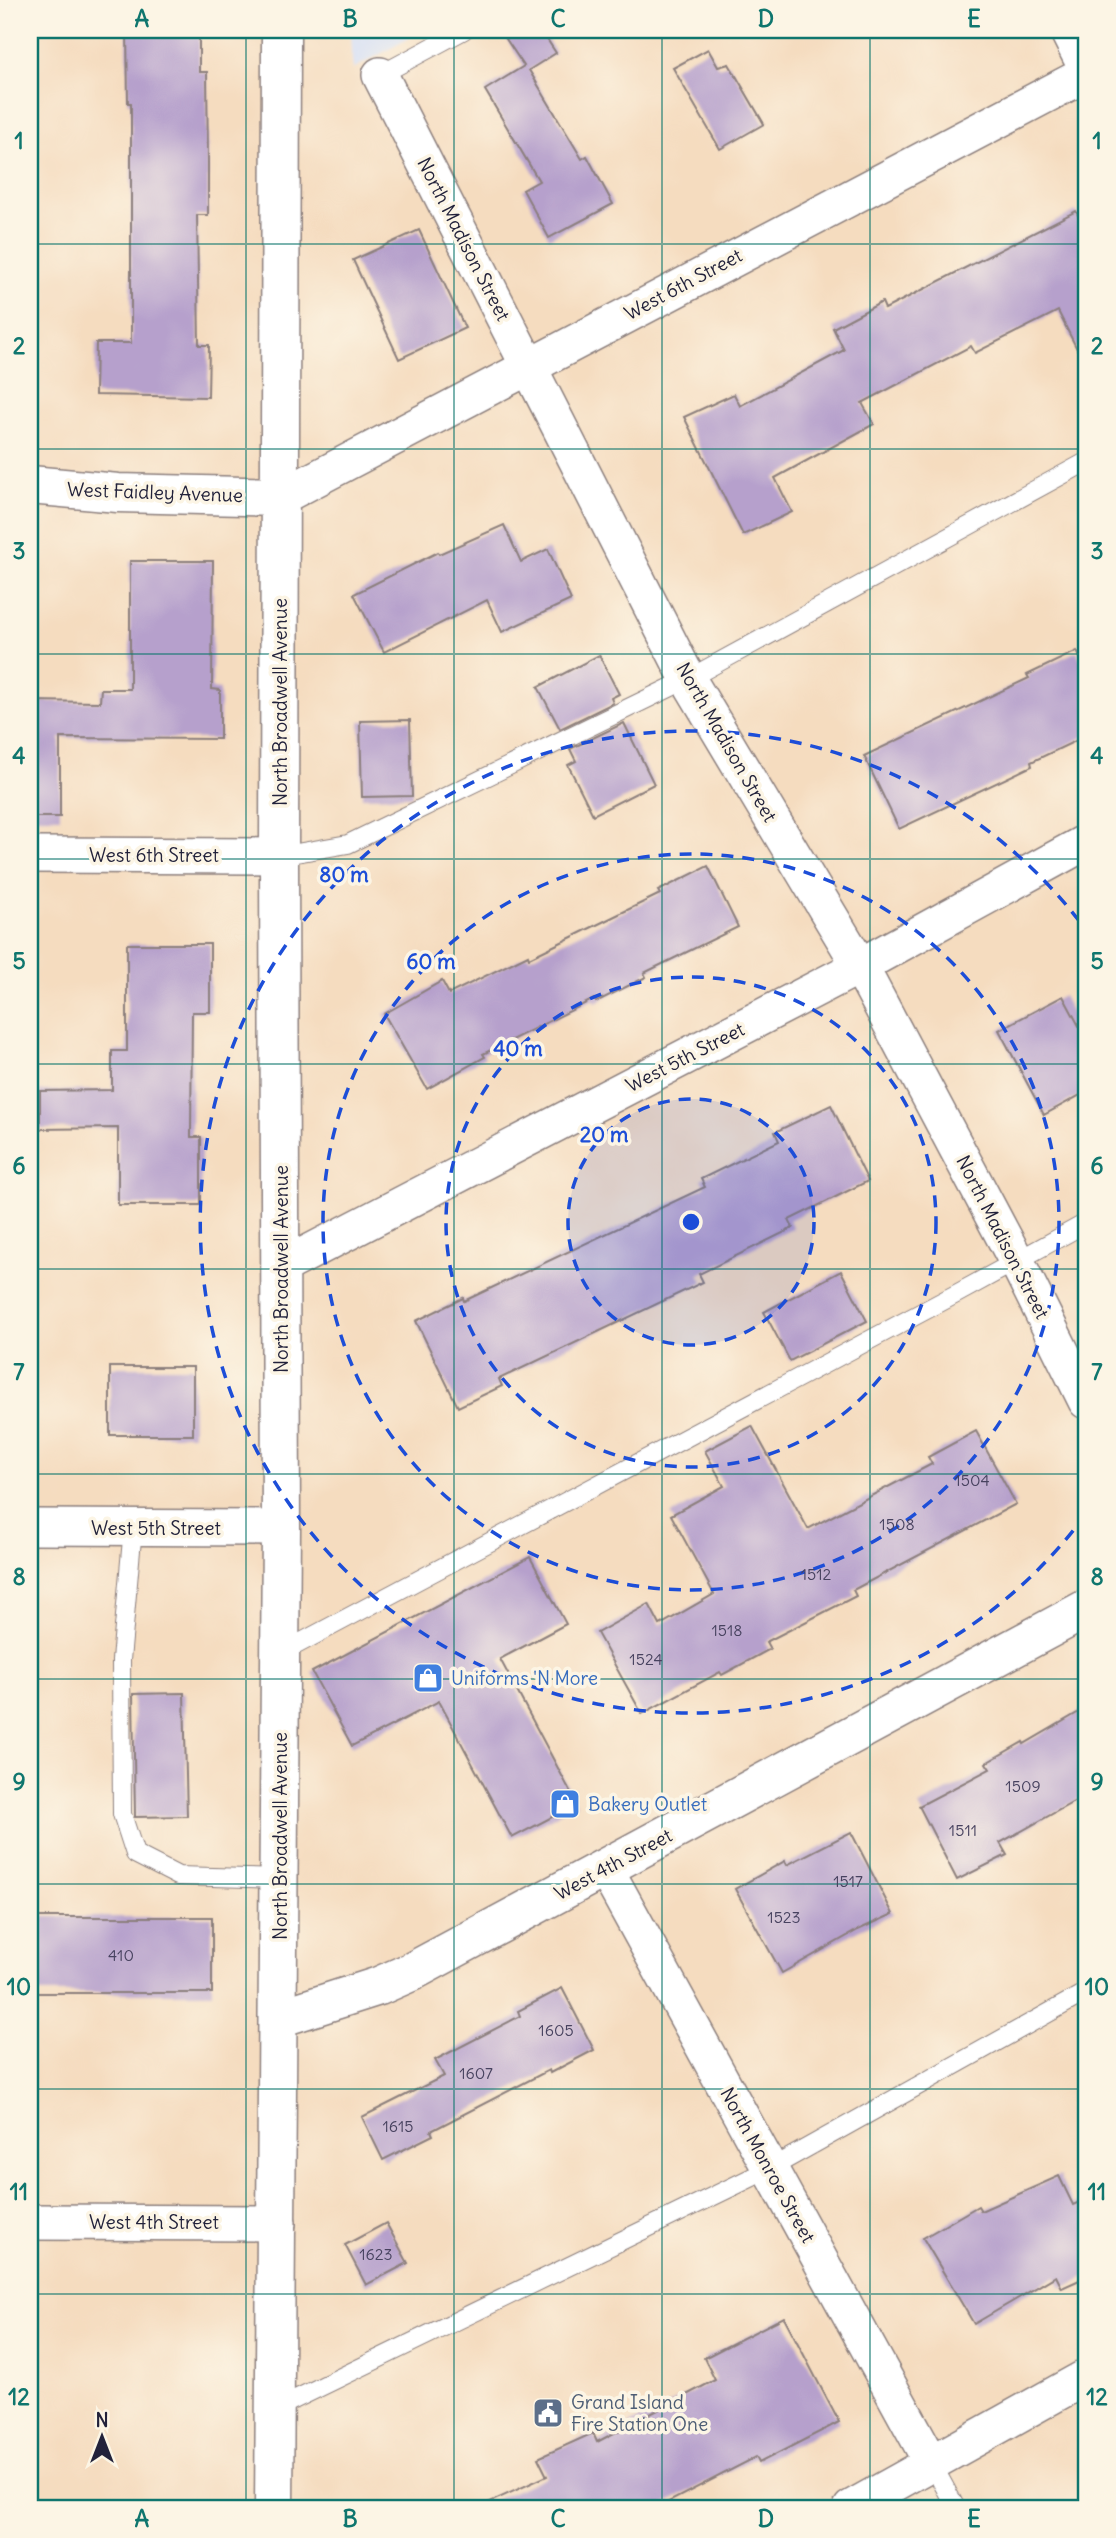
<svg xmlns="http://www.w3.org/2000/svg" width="1116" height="2538" viewBox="0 0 1116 2538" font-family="Delius,sans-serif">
<rect width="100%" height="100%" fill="#fcf5e5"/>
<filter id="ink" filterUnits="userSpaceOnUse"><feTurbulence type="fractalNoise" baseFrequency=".0143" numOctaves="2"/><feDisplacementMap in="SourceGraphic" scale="14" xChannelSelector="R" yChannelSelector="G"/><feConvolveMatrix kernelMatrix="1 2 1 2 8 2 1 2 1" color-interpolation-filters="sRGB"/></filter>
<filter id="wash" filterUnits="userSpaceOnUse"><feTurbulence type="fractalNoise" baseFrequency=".00686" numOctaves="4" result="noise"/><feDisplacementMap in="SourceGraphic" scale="28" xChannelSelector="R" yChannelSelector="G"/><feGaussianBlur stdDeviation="1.57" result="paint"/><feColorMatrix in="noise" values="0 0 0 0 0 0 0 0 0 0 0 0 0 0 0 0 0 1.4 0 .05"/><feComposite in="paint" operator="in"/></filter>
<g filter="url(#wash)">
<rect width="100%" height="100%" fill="#f5dcbf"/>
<path fill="#cddbfa" d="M351 30H424L353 69Z"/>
<g id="blocks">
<g fill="#b6a0cc">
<path d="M127 30H199V72H207L208 163V215H197L199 345H209L208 397 95 395 96 343H131V103H128Z"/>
<path d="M500 30H541L556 53 529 70 582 159 587 156 613 204 549 238 523 190 539 181 485 90 524 66Z"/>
<path d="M708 49 718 67 729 64 764 124 720 149 673 68Z"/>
<path d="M1076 211 1086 231V367L1058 311 975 353 971 346 862 403 874 424 775 478 792 512 743 535 684 417 734 394 740 406 844 350 833 328 882 302 885 309Z"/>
<path d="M419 230 465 328 399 359 353 260Z"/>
<path d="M504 525 521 562 548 549 571 600 502 632 487 600 384 652 354 594 438 552 439 554Z"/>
<path d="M130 561H213L212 689 220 690V739L60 738V817H30V701L100 702 101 689H130Z"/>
<path d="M1077 651 1086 671V736L1031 762 1032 766 899 829 864 756 1029 678 1027 675Z"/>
<path d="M599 655 619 694 611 698 613 703 560 729 538 687Z"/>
<path d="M410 720 412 796 362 797 360 721Z"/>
<path d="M624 723 654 784 593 815 568 765 576 761 570 749Z"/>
<path d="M708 866 738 927 644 973 646 977 596 1002 594 999 483 1054 485 1057 427 1089 384 1014 442 981 449 994 528 955 529 958 660 894 658 891Z"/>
<path d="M127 944H210V1012H192L191 1137H201V1205H118V1128L40 1129V1091L112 1090V1051H127Z"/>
<path d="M1063 996 1086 1039V1092L1044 1115 999 1030Z"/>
<path d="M831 1105 868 1181 789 1220 793 1228 699 1274 703 1282 499 1379 502 1386 458 1407 416 1321 463 1298 464 1301 705 1187 701 1179 779 1141 775 1132Z"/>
<path d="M841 1271 867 1321 790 1361 764 1312Z"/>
<rect x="110" y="1367" width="83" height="68"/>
<path d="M752 1426 808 1529 932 1464 928 1457 976 1431 1016 1504 853 1590 856 1596 766 1642 770 1649 722 1675 720 1672 642 1714 597 1633 649 1604 660 1625 714 1594 671 1515 724 1486 705 1451Z"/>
<path d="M530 1557 566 1624 500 1659 577 1804 512 1838 439 1701 352 1746 312 1672Z"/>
<path d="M184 1693 187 1816 135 1817 133 1694Z"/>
<path d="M1086 1708V1795L1000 1843 1007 1855 957 1880 919 1806 990 1769 986 1763 1023 1742 1024 1744Z"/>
<path d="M851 1832 893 1914 858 1930 782 1973 735 1889 785 1861 787 1865Z"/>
<rect x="30" y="1917" width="182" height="76"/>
<path d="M562 1988 594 2050 550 2073 549 2070 431 2131 433 2135 383 2160 362 2117 444 2076 435 2060 520 2016 518 2011Z"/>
<path d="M1059 2176 1073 2205 1086 2199V2277L1062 2288 1056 2276 974 2324 923 2238 978 2206 981 2211Z"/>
<path d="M386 2223 408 2263 366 2285 345 2245Z"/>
<path d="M784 2317 839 2422 759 2463 756 2457 657 2508H477L547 2476 538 2458 593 2433 597 2442 715 2380 704 2358Z"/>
</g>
</g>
</g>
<g filter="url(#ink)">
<use href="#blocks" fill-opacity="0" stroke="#8c7f7d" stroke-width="2"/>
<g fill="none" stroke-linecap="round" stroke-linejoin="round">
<g stroke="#8c7f7d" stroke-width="20">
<g id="service">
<path d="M380 75 464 30"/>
<path d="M279 856 348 844 688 679 1086 462"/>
<path d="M133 1528 121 1660 122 1814 135 1854 178 1876 279 1879"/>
<path d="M281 1653 958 1293 1086 1223"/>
<path d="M275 2409 769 2169 1086 1992"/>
<path d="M931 2462 956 2508"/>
</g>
</g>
<g stroke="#8c7f7d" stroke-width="38">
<g id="minor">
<path d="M1067 30 1086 68"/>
<path d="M380 75 688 679 860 966 1016 1260 1086 1401"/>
<path d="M281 497 1086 74"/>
<path d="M30 855 279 856"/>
<path d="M281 1267 860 966 1086 842"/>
<path d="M30 1527 281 1528"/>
<path d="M605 1868 931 2462"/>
<path d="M30 2222 278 2223"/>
<path d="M851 2508 1086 2377"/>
</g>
</g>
<g stroke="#8c7f7d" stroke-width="41">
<path id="tertiary" d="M30 485 118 493 281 497"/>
</g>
<g stroke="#8c7f7d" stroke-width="41">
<g id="secondary">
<path d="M279 2018 379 1986 413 1971 1086 1609"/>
<path d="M274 2508 281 1528 279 856 281 30"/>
</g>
</g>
<use href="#service" stroke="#fff" stroke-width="18"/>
<use href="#minor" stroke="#fff" stroke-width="35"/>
<use href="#tertiary" stroke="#fff" stroke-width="38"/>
<use href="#secondary" stroke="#fff" stroke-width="38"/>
</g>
</g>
<path fill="none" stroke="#0f766e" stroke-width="2" stroke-opacity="0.55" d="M246 30V2508M454 30V2508M662 30V2508M870 30V2508M30 244H1086M30 449H1086M30 654H1086M30 859H1086M30 1064H1086M30 1269H1086M30 1474H1086M30 1679H1086M30 1884H1086M30 2089H1086M30 2294H1086"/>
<circle cx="691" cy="1222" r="123" fill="#1d4ed8" fill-opacity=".12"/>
<g fill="none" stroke="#1d4ed8" stroke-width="3.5" stroke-dasharray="12 9">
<circle cx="691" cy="1222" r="123"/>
<circle cx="691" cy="1222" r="245"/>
<circle cx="691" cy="1222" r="368"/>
<path d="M1086 1514A491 491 0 1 1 1086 930"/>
</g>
<defs>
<g id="shop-square" transform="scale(1.575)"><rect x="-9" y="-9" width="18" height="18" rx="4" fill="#3f7fe0" stroke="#fcf5e5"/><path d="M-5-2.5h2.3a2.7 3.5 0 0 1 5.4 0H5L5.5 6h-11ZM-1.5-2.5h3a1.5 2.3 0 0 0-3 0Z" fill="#fff"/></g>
<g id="civic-square" transform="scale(1.575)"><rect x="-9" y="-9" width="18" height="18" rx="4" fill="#5c6f8a" stroke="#fcf5e5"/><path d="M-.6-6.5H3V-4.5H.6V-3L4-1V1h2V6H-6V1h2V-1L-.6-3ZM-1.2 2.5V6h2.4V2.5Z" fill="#fff"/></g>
</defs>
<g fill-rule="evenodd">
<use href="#shop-square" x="428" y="1678"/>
<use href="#shop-square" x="565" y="1804"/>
<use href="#civic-square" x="548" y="2413"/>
</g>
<g text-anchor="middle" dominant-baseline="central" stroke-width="7" stroke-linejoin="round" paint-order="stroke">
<g font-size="16" fill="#47425f">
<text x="972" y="1480">1504</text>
<text x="897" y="1524">1508</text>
<text x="816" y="1574">1512</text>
<text x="727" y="1630">1518</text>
<text x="646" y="1659">1524</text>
<text x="1023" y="1786">1509</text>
<text x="963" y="1830">1511</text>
<text x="848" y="1881">1517</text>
<text x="784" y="1917">1523</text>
<text x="121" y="1955">410</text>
<text x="556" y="2030">1605</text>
<text x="476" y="2073">1607</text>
<text x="398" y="2126">1615</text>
<text x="376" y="2254">1623</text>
</g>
<g font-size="19" fill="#22223b" stroke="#fcf5e5">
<text transform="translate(464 239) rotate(63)">North Madison Street</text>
<text transform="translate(683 284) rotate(-28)">West 6th Street</text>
<text transform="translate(155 492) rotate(2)">West Faidley Avenue</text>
<text transform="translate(280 702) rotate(-90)">North Broadwell Avenue</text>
<text transform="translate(727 742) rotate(60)">North Madison Street</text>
<text x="154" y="855">West 6th Street</text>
<text transform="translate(685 1057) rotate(-27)">West 5th Street</text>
<text transform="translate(1003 1237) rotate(63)">North Madison Street</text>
<text transform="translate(281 1269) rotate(-90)">North Broadwell Avenue</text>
<text x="156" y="1528">West 5th Street</text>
<text transform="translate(280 1836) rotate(-90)">North Broadwell Avenue</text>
<text transform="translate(613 1864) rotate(-28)">West 4th Street</text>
<text transform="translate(768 2165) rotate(61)">North Monroe Street</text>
<text x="154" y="2222">West 4th Street</text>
</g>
<g font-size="19" fill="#366cbe" stroke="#fcf5e5" text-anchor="start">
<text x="451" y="1678">Uniforms 'N More</text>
<text x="588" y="1804">Bakery Outlet</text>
</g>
<g font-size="19" fill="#4e5e75" stroke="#fcf5e5" text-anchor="start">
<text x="571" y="2402">Grand Island<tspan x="571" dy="22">Fire Station One</tspan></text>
</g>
</g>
<circle cx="691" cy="1222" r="10" fill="#1d4ed8" stroke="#fcf5e5" stroke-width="3.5"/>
<g font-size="21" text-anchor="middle" font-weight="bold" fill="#1d4ed8" stroke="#fcf5e5" stroke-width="7" stroke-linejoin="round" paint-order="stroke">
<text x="344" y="882">80 m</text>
<text x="431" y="969">60 m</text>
<text x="518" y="1056">40 m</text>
<text x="604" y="1142">20 m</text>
</g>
<rect width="1116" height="2538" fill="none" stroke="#fcf5e5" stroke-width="77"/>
<g transform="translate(102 2437)" stroke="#fcf5e5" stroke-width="5" paint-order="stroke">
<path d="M0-5L12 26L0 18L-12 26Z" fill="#22223b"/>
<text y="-10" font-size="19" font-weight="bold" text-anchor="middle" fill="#22223b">N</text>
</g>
<rect x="38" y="38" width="1040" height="2462" fill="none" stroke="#0f766e" stroke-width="2.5"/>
<g font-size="23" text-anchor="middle" font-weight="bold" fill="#0f766e">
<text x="142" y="27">A</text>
<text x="350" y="27">B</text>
<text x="558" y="27">C</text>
<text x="766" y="27">D</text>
<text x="974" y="27">E</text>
<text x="19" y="149">1</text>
<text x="1097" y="149">1</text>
<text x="19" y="354">2</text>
<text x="1097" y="354">2</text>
<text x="19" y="559">3</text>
<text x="1097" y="559">3</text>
<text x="19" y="764">4</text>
<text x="1097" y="764">4</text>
<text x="19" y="969">5</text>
<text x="1097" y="969">5</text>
<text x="19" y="1174">6</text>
<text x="1097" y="1174">6</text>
<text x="19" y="1380">7</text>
<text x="1097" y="1380">7</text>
<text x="19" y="1585">8</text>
<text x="1097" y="1585">8</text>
<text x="19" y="1790">9</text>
<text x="1097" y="1790">9</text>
<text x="19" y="1995">10</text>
<text x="1097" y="1995">10</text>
<text x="19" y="2200">11</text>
<text x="1097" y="2200">11</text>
<text x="19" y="2405">12</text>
<text x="1097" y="2405">12</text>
<text x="142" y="2527">A</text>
<text x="350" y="2527">B</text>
<text x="558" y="2527">C</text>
<text x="766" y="2527">D</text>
<text x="974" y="2527">E</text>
</g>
</svg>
